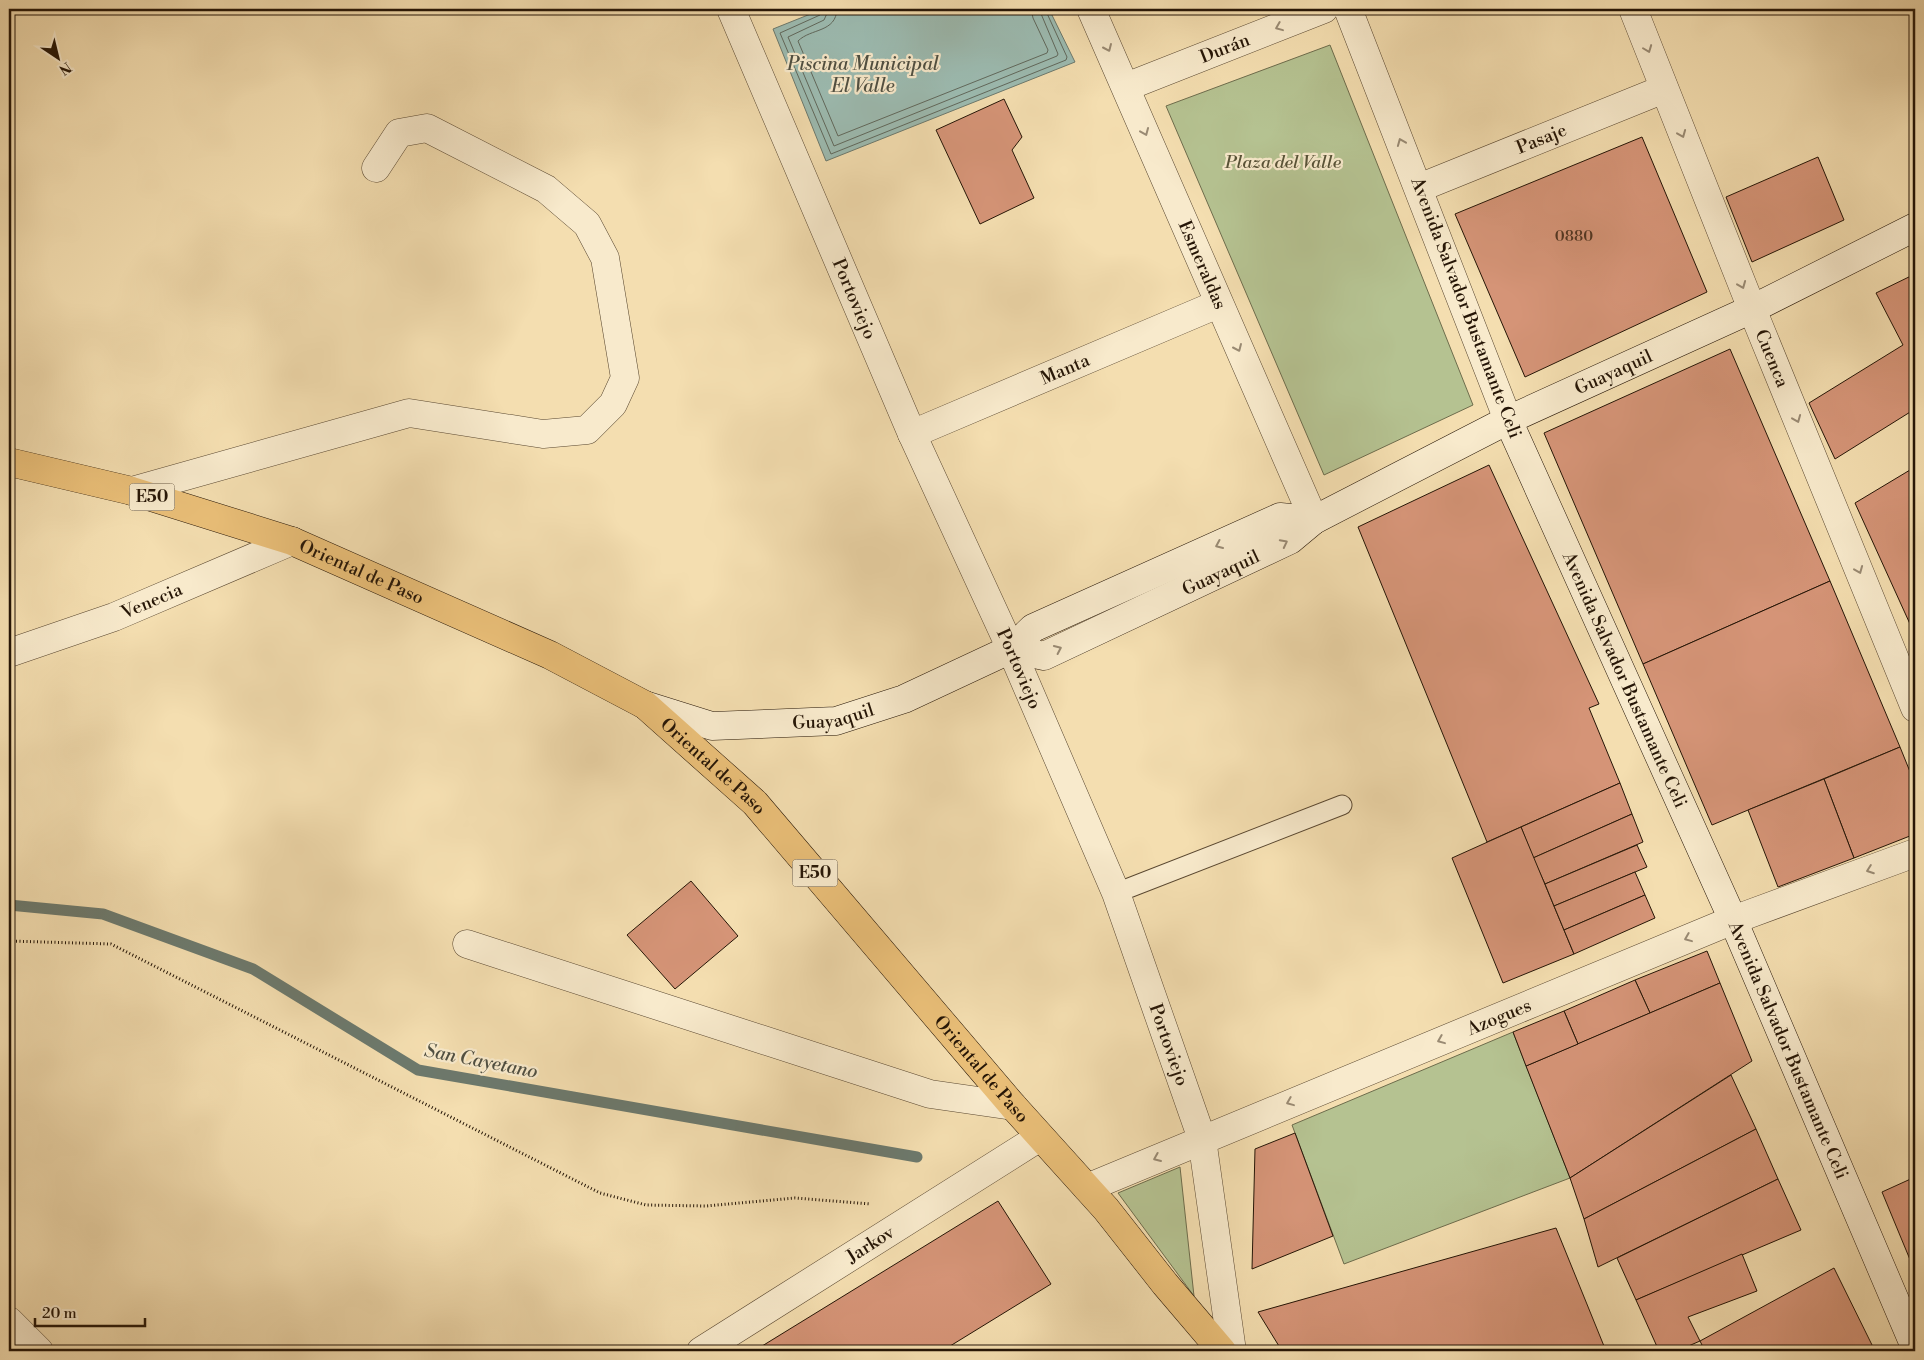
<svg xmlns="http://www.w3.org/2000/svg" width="1924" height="1360" viewBox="0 0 1924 1360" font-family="'Libre Bodoni',serif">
<rect width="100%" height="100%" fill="#f4deb0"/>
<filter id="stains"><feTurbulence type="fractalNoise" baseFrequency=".004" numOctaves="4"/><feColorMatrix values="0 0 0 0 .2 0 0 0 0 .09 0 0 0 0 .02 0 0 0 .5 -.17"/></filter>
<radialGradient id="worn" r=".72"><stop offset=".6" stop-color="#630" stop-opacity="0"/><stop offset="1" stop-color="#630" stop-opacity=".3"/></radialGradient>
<g fill="#b5c291" stroke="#6d6c4c">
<path d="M1330 45 1473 405 1324 475 1166 106Z"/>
<path d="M1513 1032 1570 1178 1344 1264 1292 1125Z"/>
<path d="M1180 1167 1194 1296 1118 1193Z"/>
</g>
<path fill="#9cbbb1" stroke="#6c796d" d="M823 9H1049L1075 62 826 161 773 29Z"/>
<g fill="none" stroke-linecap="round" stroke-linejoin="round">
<g stroke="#60685c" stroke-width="1">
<path d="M823 9 820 15 780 33 831 154 1066 60 1067 57 1045 9"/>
<path d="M829 9 824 20 788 37 834 146 1057 56 1058 54 1039 9"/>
<path d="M837 9C836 33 811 28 798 41L838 136 1047 53 1048 50 1033 18 1031 9"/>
</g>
<path stroke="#6c796d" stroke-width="11" d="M9 905 103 914 253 969 418 1070 917 1157"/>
</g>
<g fill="#d59477" stroke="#251506">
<path d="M1004 99 1022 137 1012 150 1034 198 980 224 936 130Z"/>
<path d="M1642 137 1707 292 1525 377 1455 214Z"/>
<path d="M1818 157 1844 220 1752 262 1726 197Z"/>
<path d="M1915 274V409L1835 459 1809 403 1903 345 1876 293Z"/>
<path d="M1730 349 1830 581 1643 664 1544 433Z"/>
<path d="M1489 465 1599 704 1589 708 1620 783 1487 842 1358 527Z"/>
<path d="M1915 467V635L1855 503Z"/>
<path d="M1830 581 1900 747 1712 825 1643 664Z"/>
<path d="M1900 747 1915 784V834L1854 858 1824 779Z"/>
<path d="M1824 779 1854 858 1778 887 1748 810Z"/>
<path d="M1620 783 1632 814 1533 858 1521 827Z"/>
<path d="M1632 814 1643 842 1545 884 1533 858Z"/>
<path d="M1521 827 1574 954 1503 983 1452 858Z"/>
<path d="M1637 845 1647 867 1554 906 1545 884Z"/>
<path d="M1635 872 1645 895 1564 930 1554 906Z"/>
<path d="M691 881 738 936 675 989 627 935Z"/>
<path d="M1645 895 1655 918 1574 954 1564 930Z"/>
<path d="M1707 951 1720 983 1650 1013 1635 980Z"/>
<path d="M1635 980 1650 1013 1578 1044 1564 1011Z"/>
<path d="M1720 983 1752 1061 1570 1178 1526 1066Z"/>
<path d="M1564 1011 1578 1044 1526 1066 1513 1032Z"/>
<path d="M1731 1075 1756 1129 1584 1219 1570 1178Z"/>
<path d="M1756 1129 1778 1179 1598 1267 1584 1219Z"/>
<path d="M1295 1133 1333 1236 1252 1269 1255 1149Z"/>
<path d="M1915 1177V1260L1911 1262 1882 1192Z"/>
<path d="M1778 1179 1801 1230 1636 1300 1617 1258Z"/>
<path d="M998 1201 1051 1284 942 1351H754Z"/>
<path d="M1556 1228 1606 1351H1282L1258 1312Z"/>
<path d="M1742 1254 1757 1291 1688 1317 1700 1341 1677 1351H1659L1636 1300Z"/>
<path d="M1834 1268 1875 1351H1705L1700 1341Z"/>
</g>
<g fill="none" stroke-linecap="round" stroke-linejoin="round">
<g stroke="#594730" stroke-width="21">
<path id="lane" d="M1116 893 1342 805"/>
</g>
<g stroke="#594730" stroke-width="29">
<g id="street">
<path id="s1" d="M731 9 912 434 1011 649 1116 893 1202 1139 1232 1351"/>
<path id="s2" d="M1091 9 1314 520"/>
<path d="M1348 9 1508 420"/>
<path id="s3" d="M1633 9 1752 309 1915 708"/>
<path id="s4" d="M1126 87 1324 9"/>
<path id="s5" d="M1419 188 1664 89"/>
<path id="s6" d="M912 434 1218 304"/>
<path d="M132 491 409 413 543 434 587 430 613 404 625 378 605 258 587 224 546 189 427 128 399 133 376 168"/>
<path id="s7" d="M9 653 114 617 292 541"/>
<path d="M467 944 930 1094 1013 1106"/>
<path id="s8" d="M1087 1188 1733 920 1915 853"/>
<path d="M9 1321 39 1351"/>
<path id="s9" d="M701 1351 1040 1137"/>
</g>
</g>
<g stroke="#251506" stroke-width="29">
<g id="secondary">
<path id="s10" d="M1508 420 1733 920 1915 1347"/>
<path id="s11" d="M1011 649 1044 656 1290 540 1314 520 1508 420 1752 309 1915 227"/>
<path id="s12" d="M645 705 712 726 836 721 904 699 1011 649 1033 628 1280 517 1314 520"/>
</g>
</g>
<g stroke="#251506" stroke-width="29">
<g id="highway">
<path id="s13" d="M9 462 132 491 292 541 550 655 645 705 755 803 1013 1106 1106 1209 1165 1284 1222 1351"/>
</g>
</g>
<path stroke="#251506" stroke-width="3" stroke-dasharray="1 2.5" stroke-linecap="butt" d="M9 941 111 944 600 1193 646 1205 706 1206 795 1198 871 1204"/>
<use href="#lane" stroke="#f8eacc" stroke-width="19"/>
<use href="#street" stroke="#f8eacc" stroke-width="28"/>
<use href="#secondary" stroke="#f8eacc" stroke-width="28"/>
<use href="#highway" stroke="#eabf78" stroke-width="28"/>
</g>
<defs><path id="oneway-chevron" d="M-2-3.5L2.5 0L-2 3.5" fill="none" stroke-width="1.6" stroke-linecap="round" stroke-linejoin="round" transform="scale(1.25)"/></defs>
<g stroke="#998a73">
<use href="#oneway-chevron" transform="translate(1279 27) rotate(158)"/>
<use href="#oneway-chevron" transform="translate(1108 48) rotate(66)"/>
<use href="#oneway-chevron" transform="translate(1648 49) rotate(69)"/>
<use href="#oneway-chevron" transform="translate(1145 132) rotate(67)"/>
<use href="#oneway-chevron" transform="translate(1682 134) rotate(68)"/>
<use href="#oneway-chevron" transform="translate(1401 142) rotate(-112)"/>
<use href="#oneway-chevron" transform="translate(1742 285) rotate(68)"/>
<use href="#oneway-chevron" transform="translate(1238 348) rotate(66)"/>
<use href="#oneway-chevron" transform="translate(1797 419) rotate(68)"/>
<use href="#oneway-chevron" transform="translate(1284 543) rotate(-27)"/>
<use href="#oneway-chevron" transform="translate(1219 545) rotate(156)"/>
<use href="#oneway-chevron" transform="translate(1859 570) rotate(68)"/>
<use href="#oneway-chevron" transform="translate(1058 649) rotate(-25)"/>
<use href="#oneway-chevron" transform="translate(1870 870) rotate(160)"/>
<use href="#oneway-chevron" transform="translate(1688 938) rotate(158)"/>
<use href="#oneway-chevron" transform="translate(1441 1040) rotate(158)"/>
<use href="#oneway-chevron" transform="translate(1290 1102) rotate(158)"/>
<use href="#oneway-chevron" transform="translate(1157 1158) rotate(157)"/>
</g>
<g text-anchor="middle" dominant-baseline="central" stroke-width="4.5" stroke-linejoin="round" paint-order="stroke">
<g font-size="15" fill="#513522">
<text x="1574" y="236">0880</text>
</g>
<g fill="#f8eacc" stroke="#645541" stroke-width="1">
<rect x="129.5" y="483.5" width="45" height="27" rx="4"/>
<rect x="792.5" y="859.5" width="45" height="27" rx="4"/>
</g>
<g font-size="16" font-weight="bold" fill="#251506">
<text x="152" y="497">E50</text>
<text x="815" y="873">E50</text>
</g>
<g font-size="18" fill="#251506" stroke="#f8eacc">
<text stroke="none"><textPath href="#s4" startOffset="106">Durán</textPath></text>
<text stroke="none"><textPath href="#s5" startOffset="132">Pasaje</textPath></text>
<text stroke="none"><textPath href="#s2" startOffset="279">Esmeraldas</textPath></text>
<text stroke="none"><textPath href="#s1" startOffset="315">Portoviejo</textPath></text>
<text transform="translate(1466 308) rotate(69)">Avenida Salvador Bustamante Celi</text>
<text stroke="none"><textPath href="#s3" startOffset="376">Cuenca</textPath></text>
<text stroke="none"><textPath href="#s6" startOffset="166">Manta</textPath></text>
<text stroke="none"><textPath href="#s11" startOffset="671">Guayaquil</textPath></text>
<text stroke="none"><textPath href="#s13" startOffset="370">Oriental de Paso</textPath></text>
<text stroke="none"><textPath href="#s11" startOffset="229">Guayaquil</textPath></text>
<text stroke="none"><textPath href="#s7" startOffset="152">Venecia</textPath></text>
<text stroke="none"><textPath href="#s1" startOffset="720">Portoviejo</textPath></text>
<text stroke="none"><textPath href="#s10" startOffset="285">Avenida Salvador Bustamante Celi</textPath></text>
<text stroke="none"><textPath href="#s12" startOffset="192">Guayaquil</textPath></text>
<text stroke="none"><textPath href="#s13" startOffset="775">Oriental de Paso</textPath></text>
<text stroke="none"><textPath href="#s8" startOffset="446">Azogues</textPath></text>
<text stroke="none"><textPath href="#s1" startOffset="1125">Portoviejo</textPath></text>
<text stroke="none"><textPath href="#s10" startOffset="690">Avenida Salvador Bustamante Celi</textPath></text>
<text stroke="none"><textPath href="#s13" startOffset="1180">Oriental de Paso</textPath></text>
<text stroke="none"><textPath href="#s9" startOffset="200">Jarkov</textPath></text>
</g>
<g font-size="18" font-style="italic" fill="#575237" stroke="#f8eacc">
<text x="1283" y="162">Plaza del Valle</text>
</g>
<g font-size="19" font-style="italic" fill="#4f4f42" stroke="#f8eacc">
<text x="863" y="64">Piscina Municipal<tspan x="863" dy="22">El Valle</tspan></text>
<text transform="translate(481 1061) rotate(11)">San Cayetano</text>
</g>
</g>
<rect width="1924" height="1360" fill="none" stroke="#f4deb0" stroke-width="30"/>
<rect x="10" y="10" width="1904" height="1340" fill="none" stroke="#251506" stroke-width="2.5"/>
<rect x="15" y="15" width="1894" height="1330" fill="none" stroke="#251506"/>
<g transform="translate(58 58) rotate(145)" stroke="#f8eacc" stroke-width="4" paint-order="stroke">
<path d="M0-4L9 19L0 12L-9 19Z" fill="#251506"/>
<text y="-8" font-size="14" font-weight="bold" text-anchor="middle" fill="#251506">N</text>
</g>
<path d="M35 1318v8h110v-8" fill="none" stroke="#251506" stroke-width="2.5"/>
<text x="42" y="1318" font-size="15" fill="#251506" stroke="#f8eacc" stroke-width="4" paint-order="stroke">20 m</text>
<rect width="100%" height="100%" filter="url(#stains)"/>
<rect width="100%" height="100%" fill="url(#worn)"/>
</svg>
